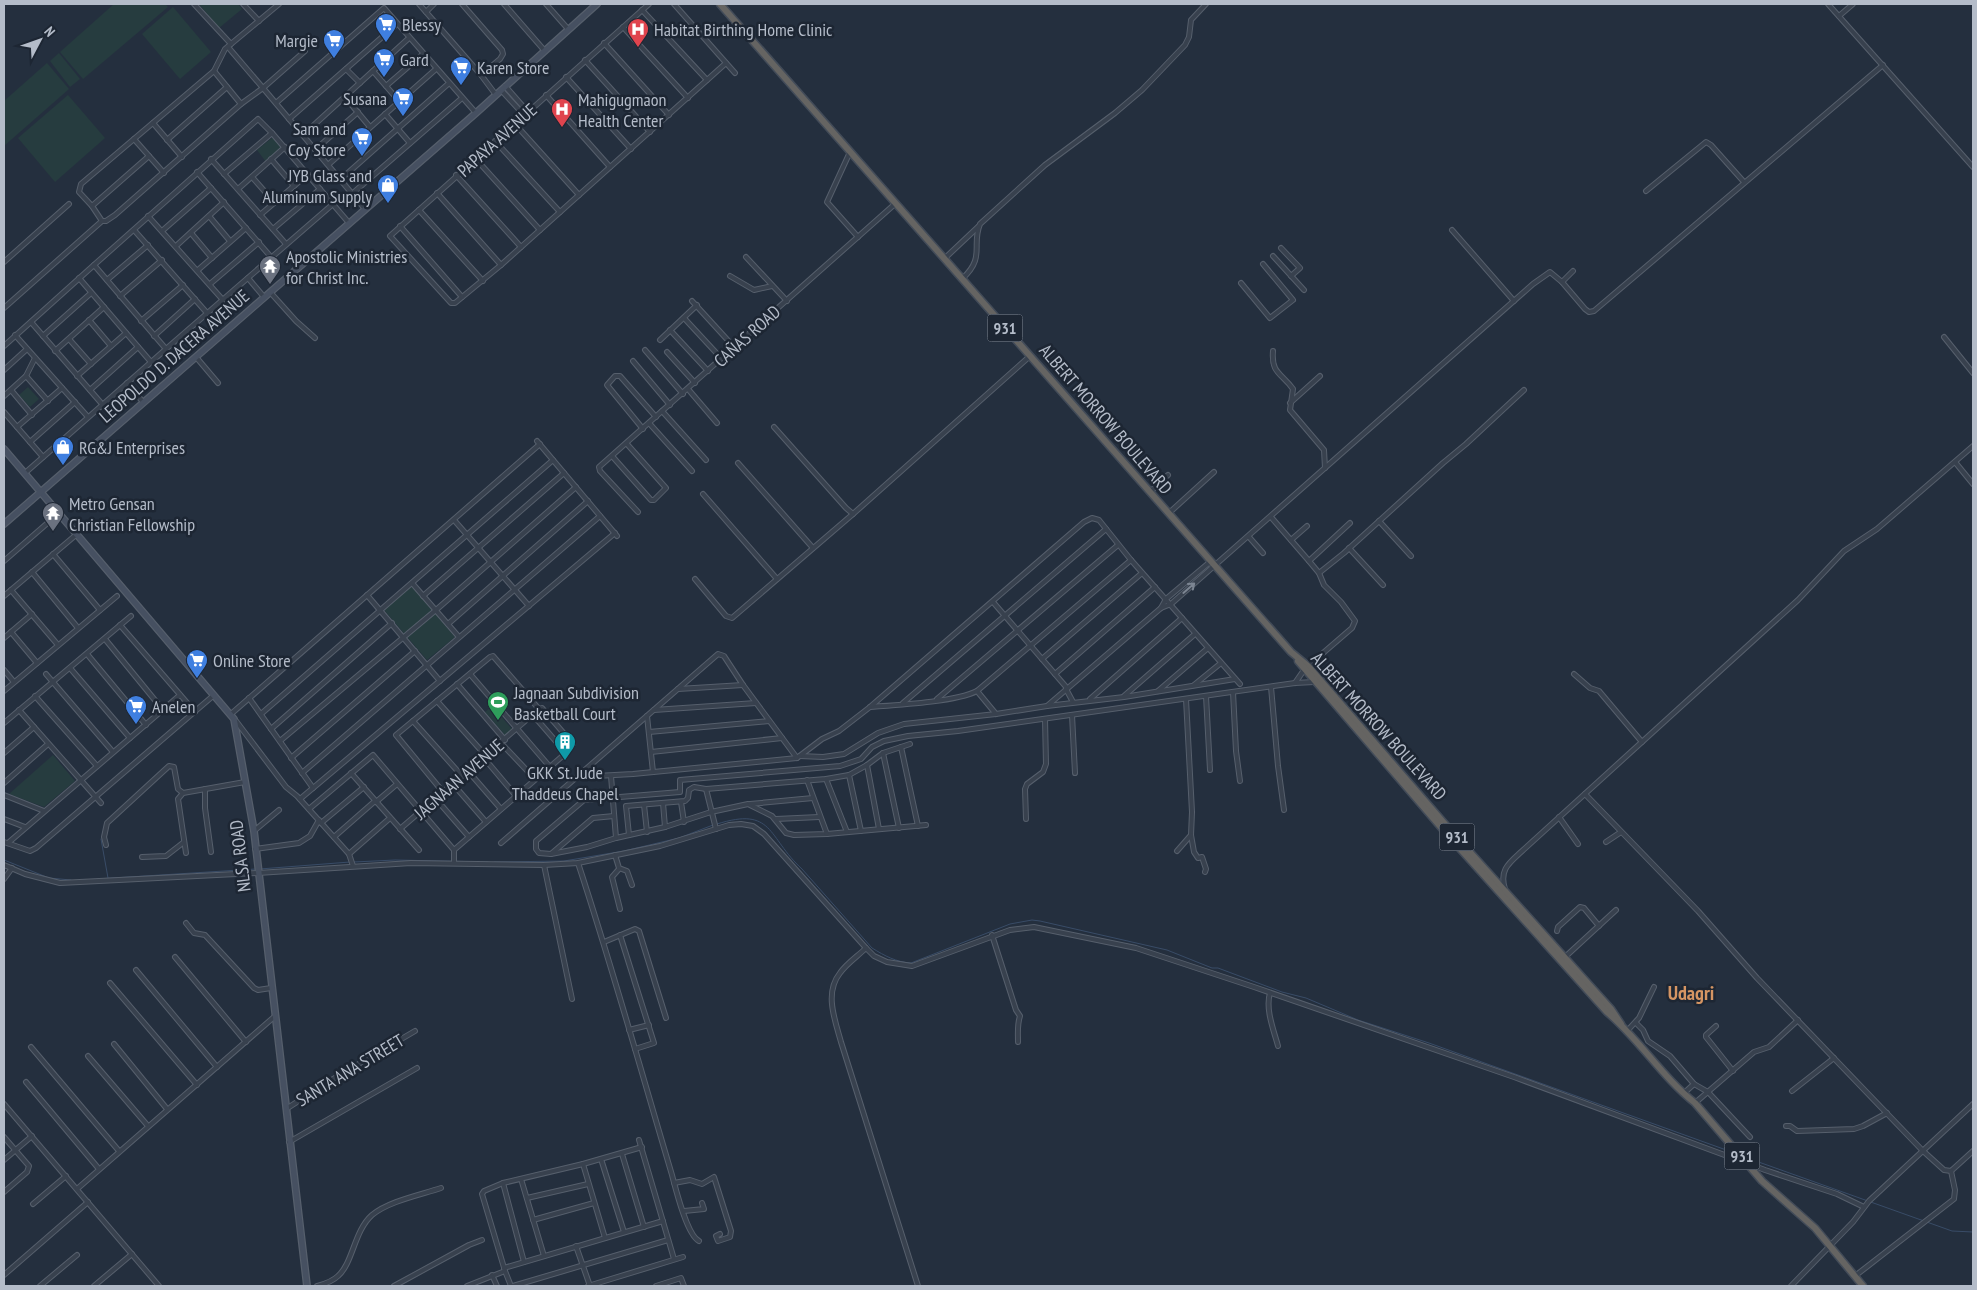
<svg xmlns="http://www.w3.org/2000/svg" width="1977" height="1290" viewBox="0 0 1977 1290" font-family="'PT Sans Narrow',sans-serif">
<rect width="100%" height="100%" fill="#242f3e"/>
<g fill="#263c3f">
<path d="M114 4H165L168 7 83 79 60 52Z"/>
<path d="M199 4H238L242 9 219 28Z"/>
<path d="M173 7 211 52 180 79 142 34Z"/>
<path d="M59 53 80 79 70 87 50 61Z"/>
<path d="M47 63 69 89 4 146V101Z"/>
<path d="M68 95 105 138 55 182 18 138Z"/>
<path d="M273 137 282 148 266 162 257 150Z"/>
<path d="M28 387 39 399 30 407 19 395Z"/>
<path d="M412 586 455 637 427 660 384 610Z"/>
<path d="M492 706 512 729 505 735 485 712Z"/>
<path d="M53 755 75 781 44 807 9 794Z"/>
</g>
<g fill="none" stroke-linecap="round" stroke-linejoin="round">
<g stroke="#394c67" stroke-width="1">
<path d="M717 824C774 806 767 837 802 869L872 948C885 956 896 962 911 963L1010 924 1032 920 1040 921 1167 950 1212 968H1218L1282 992 1306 998 1358 1020 1429 1043 1729 1151"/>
<path d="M101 839 108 878"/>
<path d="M4 860 49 878 71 880"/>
<path d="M354 862 395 860 488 862"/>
<path d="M494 862 564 861 624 851 679 838 713 825"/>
<path d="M260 869 350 862"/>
<path d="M97 879 256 869"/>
<path d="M1753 1160 1952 1231 1973 1232"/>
</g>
<g stroke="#565f6c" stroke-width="6">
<g id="minor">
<path d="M194 4 231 44"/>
<path d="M243 4 259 21"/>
<path d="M419 4 481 75"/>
<path d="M462 4 502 50 503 54 500 59 481 75 496 95"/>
<path d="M504 4 544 50"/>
<path d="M546 4 568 29"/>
<path d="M649 4 390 236 451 303H455L501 265 726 63"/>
<path d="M674 4 735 73"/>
<path d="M1828 4 1973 167"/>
<path d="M642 10 707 80"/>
<path d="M426 12 434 4"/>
<path d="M1839 16 1853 4"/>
<path d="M623 27 688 98"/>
<path d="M604 43 669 115"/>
<path d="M228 47 263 88 305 51"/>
<path d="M585 60 650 132"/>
<path d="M346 69 360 83"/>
<path d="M214 71 241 104"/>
<path d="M373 71 399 101"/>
<path d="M566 77 631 149"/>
<path d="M386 86 423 54"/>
<path d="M505 86 528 112"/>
<path d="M501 90 524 115"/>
<path d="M546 95 610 167"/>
<path d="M345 97 370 127"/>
<path d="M276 103 384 8 476 113"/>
<path d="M385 114 410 143"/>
<path d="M289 119 397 24"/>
<path d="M153 123 182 157"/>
<path d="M515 124 579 195"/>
<path d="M303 135 409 38"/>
<path d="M134 139 164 173"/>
<path d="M167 140 227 87"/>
<path d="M495 141 560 212"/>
<path d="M316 149 358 112"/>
<path d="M850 152 827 202 858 237"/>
<path d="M475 158 540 230"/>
<path d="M211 159 286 244"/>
<path d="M271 159 294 186"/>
<path d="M329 164 436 69"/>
<path d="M197 172 271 257"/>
<path d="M224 174 272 133"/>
<path d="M456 175 521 247"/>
<path d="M252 177 274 202"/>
<path d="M341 179 448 84"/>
<path d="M238 189 285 147"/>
<path d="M1646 191 1706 142 1711 145 1744 182"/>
<path d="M353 193 462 98"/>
<path d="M437 193 501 265"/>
<path d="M92 206 149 156"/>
<path d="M419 210 483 281"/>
<path d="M260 215 308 174"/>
<path d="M148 216 223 300"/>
<path d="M209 216 230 241"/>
<path d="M102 221 92 206 79 192 81 184 214 71 225 49 279 4"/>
<path d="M400 226 462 297"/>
<path d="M273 229 320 189"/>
<path d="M134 230 207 313"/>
<path d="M1452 230 1514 301"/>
<path d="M162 231 211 188"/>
<path d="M191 233 212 258"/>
<path d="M176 246 224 202"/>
<path d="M1281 248 1300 268 1291 276"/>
<path d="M1273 256 1304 290"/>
<path d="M746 257 787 301"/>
<path d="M944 259 979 226"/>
<path d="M4 262 69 204"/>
<path d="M94 265 258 119 272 133 349 223"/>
<path d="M198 270 246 228"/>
<path d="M730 276 754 290 772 286"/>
<path d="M79 278 151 362"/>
<path d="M248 278 264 297"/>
<path d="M962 279C986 257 971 246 980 224L1045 165 1115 113 1142 90 1185 45 1189 37 1191 20 1206 4"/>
<path d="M107 280 148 245"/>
<path d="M1562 282 1585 309 1589 312 1594 311 1883 65"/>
<path d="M1241 283 1270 318 1293 300 1263 264"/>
<path d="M210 284 259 242"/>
<path d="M270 292 296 321 315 338"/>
<path d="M120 296 162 260"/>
<path d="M692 301 734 347"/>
<path d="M4 308 102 221H106L115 215 241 104 263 88 365 209"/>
<path d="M684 318 721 358"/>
<path d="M89 320 111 346"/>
<path d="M141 321 183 285"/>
<path d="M31 322 102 404"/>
<path d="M670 330 708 371"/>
<path d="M15 335 88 417"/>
<path d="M43 336 91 293"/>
<path d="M154 336 195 299"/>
<path d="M1944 337 1973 373"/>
<path d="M69 339 91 364"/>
<path d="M660 340 697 305"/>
<path d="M4 346 94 265 166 349 25 473"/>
<path d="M166 349 333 204"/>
<path d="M645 350 683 394"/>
<path d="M55 351 104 307"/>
<path d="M1273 351C1271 374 1282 373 1293 389L1290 410 1324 450 1325 468"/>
<path d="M667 352 695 383"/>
<path d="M196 357 218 383"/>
<path d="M633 361 670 405"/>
<path d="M4 370 27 349"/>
<path d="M26 376 48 401"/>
<path d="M77 376 126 333"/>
<path d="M127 383 143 402"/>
<path d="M688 389 717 423"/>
<path d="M11 390 32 415"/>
<path d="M90 390 138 347"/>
<path d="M4 396 26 376 35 358"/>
<path d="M1290 403 1320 376"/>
<path d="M662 411 706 460"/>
<path d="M4 412 43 457"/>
<path d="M649 423 692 471"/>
<path d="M17 427 62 388"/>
<path d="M774 427 846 508 853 514"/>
<path d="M643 429 607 385 615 376H620L656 417"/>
<path d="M537 441 617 536"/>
<path d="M30 442 75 402"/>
<path d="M612 456 651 500H654L666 488 627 444"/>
<path d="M1955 462 1973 484"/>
<path d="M738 463 813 548"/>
<path d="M1150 492 1168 475"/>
<path d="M703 494 777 579"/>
<path d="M638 512 600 471 599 467 896 203"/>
<path d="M1169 513 1214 472"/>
<path d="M1271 517 1309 561 1319 573 1324 585 1341 602 1355 621 1352 628 1308 666"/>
<path d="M454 520 529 606"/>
<path d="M1379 521 1411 556"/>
<path d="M1249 537 1263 553"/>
<path d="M1291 540 1307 526"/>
<path d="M1349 548 1383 585"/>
<path d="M53 554 100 610"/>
<path d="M4 561 59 513"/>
<path d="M1309 561 1350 523"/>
<path d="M32 572 78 628"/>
<path d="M1319 573 1344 553 1443 463 1466 444 1524 390"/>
<path d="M695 579 726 616 732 618 853 514 1030 356"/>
<path d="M412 583 459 637"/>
<path d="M11 590 58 645"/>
<path d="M367 595 440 681"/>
<path d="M4 596 77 534"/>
<path d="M423 596 564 473"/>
<path d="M993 602 1067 688"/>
<path d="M1161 608 1166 599 1211 561"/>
<path d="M448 624 588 501"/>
<path d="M120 625 195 712"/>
<path d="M11 632 37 663"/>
<path d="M4 638 32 614"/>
<path d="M105 639 163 710"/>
<path d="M87 654 146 725"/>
<path d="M1042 659 1142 573"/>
<path d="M70 668 130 738"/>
<path d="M4 670 14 682"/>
<path d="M46 674 113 752"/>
<path d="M470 674 550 767"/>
<path d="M1055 674 1155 587"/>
<path d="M1574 674 1590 688 1599 691 1642 742"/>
<path d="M1295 683 1304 670"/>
<path d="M457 684 505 740"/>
<path d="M1194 685 1221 663"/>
<path d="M1271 687 1278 766 1284 810"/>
<path d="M678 689 743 685"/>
<path d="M1066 689 1073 702"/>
<path d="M4 691 117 596"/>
<path d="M977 691 996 714"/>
<path d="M1158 691 1208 648"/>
<path d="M1233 692 1236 751 1240 781"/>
<path d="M35 696 97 766"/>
<path d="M1124 696 1195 634"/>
<path d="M1206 696 1210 770"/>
<path d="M249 698 313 788"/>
<path d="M937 699 1118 545"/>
<path d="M1090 699 1182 618"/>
<path d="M1186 699 1192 812 1191 835 1194 852 1198 858 1202 857 1206 869 1205 872"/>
<path d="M437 701 486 756"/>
<path d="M903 703 1106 529"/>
<path d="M1047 706 1124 697 1235 679"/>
<path d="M870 707C897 705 955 702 977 691L1131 560"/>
<path d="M19 710 101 803"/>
<path d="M654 710 756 703"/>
<path d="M231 714 540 444"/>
<path d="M261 714 553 460"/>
<path d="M1072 715 1075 773"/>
<path d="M647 716 653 772"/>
<path d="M236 721 286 787 297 796 349 854 353 866"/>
<path d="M413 721 462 776"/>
<path d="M4 723 131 616"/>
<path d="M271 729 392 623"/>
<path d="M649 732 769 721"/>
<path d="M280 741 436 610 576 487"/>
<path d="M501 743 535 779"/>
<path d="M901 747 918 826"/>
<path d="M651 752 782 738"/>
<path d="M4 753 34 727"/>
<path d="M883 753 899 828"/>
<path d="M800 756 823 757 844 754 878 733 904 724 996 714 1047 706 1161 608 1171 604 1533 284 1550 272 1562 282 1573 271"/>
<path d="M291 758 415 651"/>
<path d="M484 758 516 796"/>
<path d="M867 765 879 829"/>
<path d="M468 771 501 809"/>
<path d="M302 773 600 516"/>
<path d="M351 773 419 850"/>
<path d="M849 775 861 831"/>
<path d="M611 776 616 838 665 827 711 812 748 804 772 816 786 833 794 835 827 834 926 825"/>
<path d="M578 777 633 774 797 758 822 739 839 731 870 707 1084 522 1092 518 1099 520 1131 560 1240 684"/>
<path d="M826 779 847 832"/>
<path d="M807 780 827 834"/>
<path d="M4 783 48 744"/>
<path d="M453 784 486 822"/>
<path d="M205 789V808L211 852"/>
<path d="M706 789 716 829"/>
<path d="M443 792 396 735 490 657 493 656 539 709 542 708 573 744"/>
<path d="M1585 794 1698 911 1757 978 1922 1150 1944 1170 1951 1171 1973 1151"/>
<path d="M4 795 44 811"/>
<path d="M300 799 615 533"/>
<path d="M436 799 469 837"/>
<path d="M376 802 397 784"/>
<path d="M681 802 684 822"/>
<path d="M663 803 665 827"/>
<path d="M750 804 813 798"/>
<path d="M644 805 647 832"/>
<path d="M309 809 373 755 454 850V863"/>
<path d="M614 816 593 818 551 854 539 853 536 849V841L584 800 680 792V780L840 766 861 759 872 747 884 741 908 736 958 731 1295 683 1314 682"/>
<path d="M1559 817 1578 844"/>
<path d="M4 819 25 827"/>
<path d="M776 819 819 817"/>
<path d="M1026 819 1025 789 1027 784 1043 772 1046 764 1045 719"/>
<path d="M321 823 364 787"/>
<path d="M400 829 539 709"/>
<path d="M254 831 279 810"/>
<path d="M629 835 626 806 685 801 688 798 689 790 694 787 706 789 826 779 849 775 867 765 883 753 910 744"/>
<path d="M334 837 375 801"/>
<path d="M4 842 30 851 36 848 214 695"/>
<path d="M1606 842 1621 832"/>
<path d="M8 843 180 695"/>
<path d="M501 843 718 654 724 656 743 685 797 758"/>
<path d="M106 845 104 837 107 823 169 766 174 767 178 789 183 793"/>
<path d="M255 849 299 843 310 836 319 820"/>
<path d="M454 850 566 753 533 715"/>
<path d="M1177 851 1191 835"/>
<path d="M186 853 178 799 183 793 245 782"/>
<path d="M349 854 390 818"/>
<path d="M551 854 587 847 616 838"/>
<path d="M615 855 619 868 627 871 632 885"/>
<path d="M142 857 166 856 184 842"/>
<path d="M578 863C612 966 641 1071 672 1175 676 1190 687 1235 699 1241"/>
<path d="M4 865 25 874 60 883 258 873 411 863 544 865 578 863 660 846 729 825 741 824 753 826 764 834 866 948 874 956 887 962 912 966 1010 930 1034 927 1136 948 1254 987 1514 1077 1765 1170 1837 1194 1864 1207"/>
<path d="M544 865 572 999"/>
<path d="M619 869 612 877 620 909"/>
<path d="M4 879 12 868"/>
<path d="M1505 889C1499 870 1509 863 1521 852L1798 600 1844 551 1877 529 1973 446"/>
<path d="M186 923 194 933 205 935 254 988 258 990 271 988"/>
<path d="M1557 931 1558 927 1580 907 1584 908 1599 926"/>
<path d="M620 935 654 1043 635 1049"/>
<path d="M992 935 1016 1010 1020 1016C1017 1025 1018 1033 1018 1042"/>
<path d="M604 942 635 929 639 931 666 1018"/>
<path d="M866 948C858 956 847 963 840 973 824 993 835 1020 841 1042L918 1286"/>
<path d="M175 957 246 1042"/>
<path d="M1565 957 1616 910"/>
<path d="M136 970 217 1067"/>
<path d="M110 983 197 1085"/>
<path d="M1270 993C1265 1009 1274 1031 1278 1046"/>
<path d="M1636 1023 1643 1030 1648 1041 1670 1056 1694 1084 1683 1094"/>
<path d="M1716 1026 1706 1035V1037L1733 1071"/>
<path d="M629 1030 649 1025"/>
<path d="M1627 1031 1639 1018 1654 987"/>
<path d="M114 1044 167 1109"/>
<path d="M31 1047 119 1151"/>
<path d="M88 1056 148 1126"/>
<path d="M26 1082 99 1169"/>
<path d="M1694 1084 1708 1092 1750 1137"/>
<path d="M1792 1091 1834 1058"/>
<path d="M1695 1103 1754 1052 1769 1047 1798 1020"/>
<path d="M4 1104 159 1286"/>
<path d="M286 1109 333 1079 415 1031"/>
<path d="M1786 1126H1790L1797 1131 1854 1129 1863 1126 1887 1113"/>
<path d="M4 1137 29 1166 27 1172 4 1192"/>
<path d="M639 1140 674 1259"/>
<path d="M289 1142 417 1068"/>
<path d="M622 1154 644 1227"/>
<path d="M601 1159 624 1232"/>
<path d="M4 1160 32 1136"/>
<path d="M583 1164 605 1238"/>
<path d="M521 1179 544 1256"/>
<path d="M503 1183 524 1262"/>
<path d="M674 1183 690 1180 702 1184 714 1177 731 1231 730 1237 718 1241 716 1236 720 1234"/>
<path d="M77 1189 274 1017"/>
<path d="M527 1198 588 1184"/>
<path d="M33 1204 66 1176"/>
<path d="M684 1211 704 1209 702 1203"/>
<path d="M533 1220 594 1203"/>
<path d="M576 1246 590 1286"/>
<path d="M504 1268 663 1221"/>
<path d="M505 1271 482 1194 484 1191 503 1183 583 1164 642 1147"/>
<path d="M4 1275 88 1202"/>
<path d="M492 1275 497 1286"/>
<path d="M1855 1276 1954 1199 1955 1190 1951 1171"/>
<path d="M40 1286 77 1255"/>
<path d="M94 1286 132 1254"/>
<path d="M317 1286C324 1284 332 1282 338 1276 353 1263 354 1231 372 1215 389 1201 420 1195 441 1188"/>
<path d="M394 1286 469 1245 482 1240"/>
<path d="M467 1286 505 1271 511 1286"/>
<path d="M513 1286 668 1240"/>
<path d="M588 1286 683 1257"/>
<path d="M656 1286 681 1278 684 1286"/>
<path d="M1791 1286 1853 1222 1869 1201 1973 1104"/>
</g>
</g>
<g stroke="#565f6c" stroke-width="8">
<g id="secondary">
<path d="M4 449 234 719 254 831 307 1286"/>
<path d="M4 524 476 113 597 4"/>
</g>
</g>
<g stroke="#434c59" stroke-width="9">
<g id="trunk">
<path d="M720 4 1291 652 1308 666 1450 830 1611 1009 1621 1024"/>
<path d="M1298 661 1446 833 1607 1012C1640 1040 1662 1077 1695 1103L1762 1181 1815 1228 1863 1286"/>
</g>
</g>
<use href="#minor" stroke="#38414e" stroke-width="4"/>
<use href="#secondary" stroke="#465061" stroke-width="5.5"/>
<use href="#trunk" stroke="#656462" stroke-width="6"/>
</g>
<defs><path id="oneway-shaft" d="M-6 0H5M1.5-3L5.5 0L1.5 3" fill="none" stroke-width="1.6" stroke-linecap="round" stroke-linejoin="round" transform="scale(1.25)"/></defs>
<use stroke="#7c8592" href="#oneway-shaft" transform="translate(1189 588) rotate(-41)"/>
<defs>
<g id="supermarket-pin" transform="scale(1.125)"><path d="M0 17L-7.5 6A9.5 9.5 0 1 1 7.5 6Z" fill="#3f7fe0" stroke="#1d2633"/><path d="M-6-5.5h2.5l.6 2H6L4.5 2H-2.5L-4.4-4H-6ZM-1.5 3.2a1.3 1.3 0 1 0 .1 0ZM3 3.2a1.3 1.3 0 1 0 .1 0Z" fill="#fff"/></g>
<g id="hospital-pin" transform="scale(1.125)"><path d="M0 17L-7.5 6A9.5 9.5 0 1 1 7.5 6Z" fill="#e0444e" stroke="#1d2633"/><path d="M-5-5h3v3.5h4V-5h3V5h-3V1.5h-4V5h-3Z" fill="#fff"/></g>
<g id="shop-pin" transform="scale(1.125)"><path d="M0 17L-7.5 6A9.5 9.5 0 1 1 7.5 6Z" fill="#3f7fe0" stroke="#1d2633"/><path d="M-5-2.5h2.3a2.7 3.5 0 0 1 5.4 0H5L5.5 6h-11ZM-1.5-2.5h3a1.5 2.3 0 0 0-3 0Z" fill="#fff"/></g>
<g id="temple-pin" transform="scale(1.125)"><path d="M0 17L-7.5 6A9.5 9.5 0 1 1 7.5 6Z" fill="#6b7280" stroke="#1d2633"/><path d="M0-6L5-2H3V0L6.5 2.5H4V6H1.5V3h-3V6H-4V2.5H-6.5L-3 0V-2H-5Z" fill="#fff"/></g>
<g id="stadium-pin" transform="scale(1.125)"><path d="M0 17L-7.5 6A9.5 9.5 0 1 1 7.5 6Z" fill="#2e9e5b" stroke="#1d2633"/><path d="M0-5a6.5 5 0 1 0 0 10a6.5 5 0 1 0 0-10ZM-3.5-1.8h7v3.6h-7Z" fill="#fff"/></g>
<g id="building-pin" transform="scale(1.125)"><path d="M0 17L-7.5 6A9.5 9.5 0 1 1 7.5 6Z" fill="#0f9aa8" stroke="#1d2633"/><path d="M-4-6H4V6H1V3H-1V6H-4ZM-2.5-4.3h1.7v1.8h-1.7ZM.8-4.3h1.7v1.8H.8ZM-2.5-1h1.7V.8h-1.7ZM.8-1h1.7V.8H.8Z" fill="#fff"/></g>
</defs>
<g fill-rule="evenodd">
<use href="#supermarket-pin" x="386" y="24"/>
<use href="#hospital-pin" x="638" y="29"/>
<use href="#supermarket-pin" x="334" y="40"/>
<use href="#supermarket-pin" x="384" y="59"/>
<use href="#supermarket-pin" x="461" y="67"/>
<use href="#supermarket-pin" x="403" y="98"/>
<use href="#hospital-pin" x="562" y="109"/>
<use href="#supermarket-pin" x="362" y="138"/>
<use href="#shop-pin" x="388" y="185"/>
<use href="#temple-pin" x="270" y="266"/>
<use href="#shop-pin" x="63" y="447"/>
<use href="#temple-pin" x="53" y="513"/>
<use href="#supermarket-pin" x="197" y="660"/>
<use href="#stadium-pin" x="498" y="702"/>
<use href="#supermarket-pin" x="136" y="706"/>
<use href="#building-pin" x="565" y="742"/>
</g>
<g text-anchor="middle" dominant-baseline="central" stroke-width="5" stroke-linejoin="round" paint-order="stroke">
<g fill="#1d2633" stroke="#878f9c" stroke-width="1">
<rect x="987.5" y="314.5" width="35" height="27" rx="4"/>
<rect x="1439.5" y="823.5" width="35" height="27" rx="4"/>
<rect x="1724.5" y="1142.5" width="35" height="27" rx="4"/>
</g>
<g font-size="16" font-weight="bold" fill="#b4bcc9">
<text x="1005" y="328">931</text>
<text x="1457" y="837">931</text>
<text x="1742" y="1156">931</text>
</g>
<g font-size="18" fill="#b4bcc9" stroke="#1d2633" text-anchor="start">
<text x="402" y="24">Blessy</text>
<text x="654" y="29">Habitat Birthing Home Clinic</text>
<text x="318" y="40" text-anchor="end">Margie</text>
<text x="400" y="59">Gard</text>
<text x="477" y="67">Karen Store</text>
<text x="387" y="98" text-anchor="end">Susana</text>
<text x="578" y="99">Mahigugmaon<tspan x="578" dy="21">Health Center</tspan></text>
<text x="346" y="128" text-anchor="end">Sam and<tspan x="346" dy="21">Coy Store</tspan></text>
<text x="372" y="175" text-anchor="end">JYB Glass and<tspan x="372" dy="21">Aluminum Supply</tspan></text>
<text x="286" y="256">Apostolic Ministries<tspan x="286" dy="21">for Christ Inc.</tspan></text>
<text x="79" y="447">RG&amp;J Enterprises</text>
<text x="69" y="503">Metro Gensan<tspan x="69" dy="21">Christian Fellowship</tspan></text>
<text x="213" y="660">Online Store</text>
<text x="514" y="692">Jagnaan Subdivision<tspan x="514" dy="21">Basketball Court</tspan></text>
<text x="152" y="706">Anelen</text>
<text x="565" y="772" text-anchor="middle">GKK St. Jude<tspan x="565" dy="21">Thaddeus Chapel</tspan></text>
</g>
<g font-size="18" fill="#b4bcc9" stroke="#1d2633">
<text transform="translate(497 140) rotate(-42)">PAPAYA AVENUE</text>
<text transform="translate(747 336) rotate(-42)">CAÑAS ROAD</text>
<text transform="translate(174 356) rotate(-41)">LEOPOLDO D. DACERA AVENUE</text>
<text transform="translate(1106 419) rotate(49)">ALBERT MORROW BOULEVARD</text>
<text transform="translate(1379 726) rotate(48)">ALBERT MORROW BOULEVARD</text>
<text transform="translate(459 779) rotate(-41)">JAGNAAN AVENUE</text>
<text transform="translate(240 856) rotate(-97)">NLSA ROAD</text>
<text transform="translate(350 1070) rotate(-31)">SANTA ANA STREET</text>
</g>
<g font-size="20" font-weight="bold" fill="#d59563" stroke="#1d2633">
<text x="1691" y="993">Udagri</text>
</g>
</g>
<rect width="1977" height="1290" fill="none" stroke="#b4bcc9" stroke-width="10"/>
<g transform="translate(40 40) rotate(49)" stroke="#1d2633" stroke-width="4" paint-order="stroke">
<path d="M0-4L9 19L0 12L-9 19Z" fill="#b4bcc9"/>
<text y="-8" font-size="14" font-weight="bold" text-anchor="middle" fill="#b4bcc9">N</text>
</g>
</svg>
